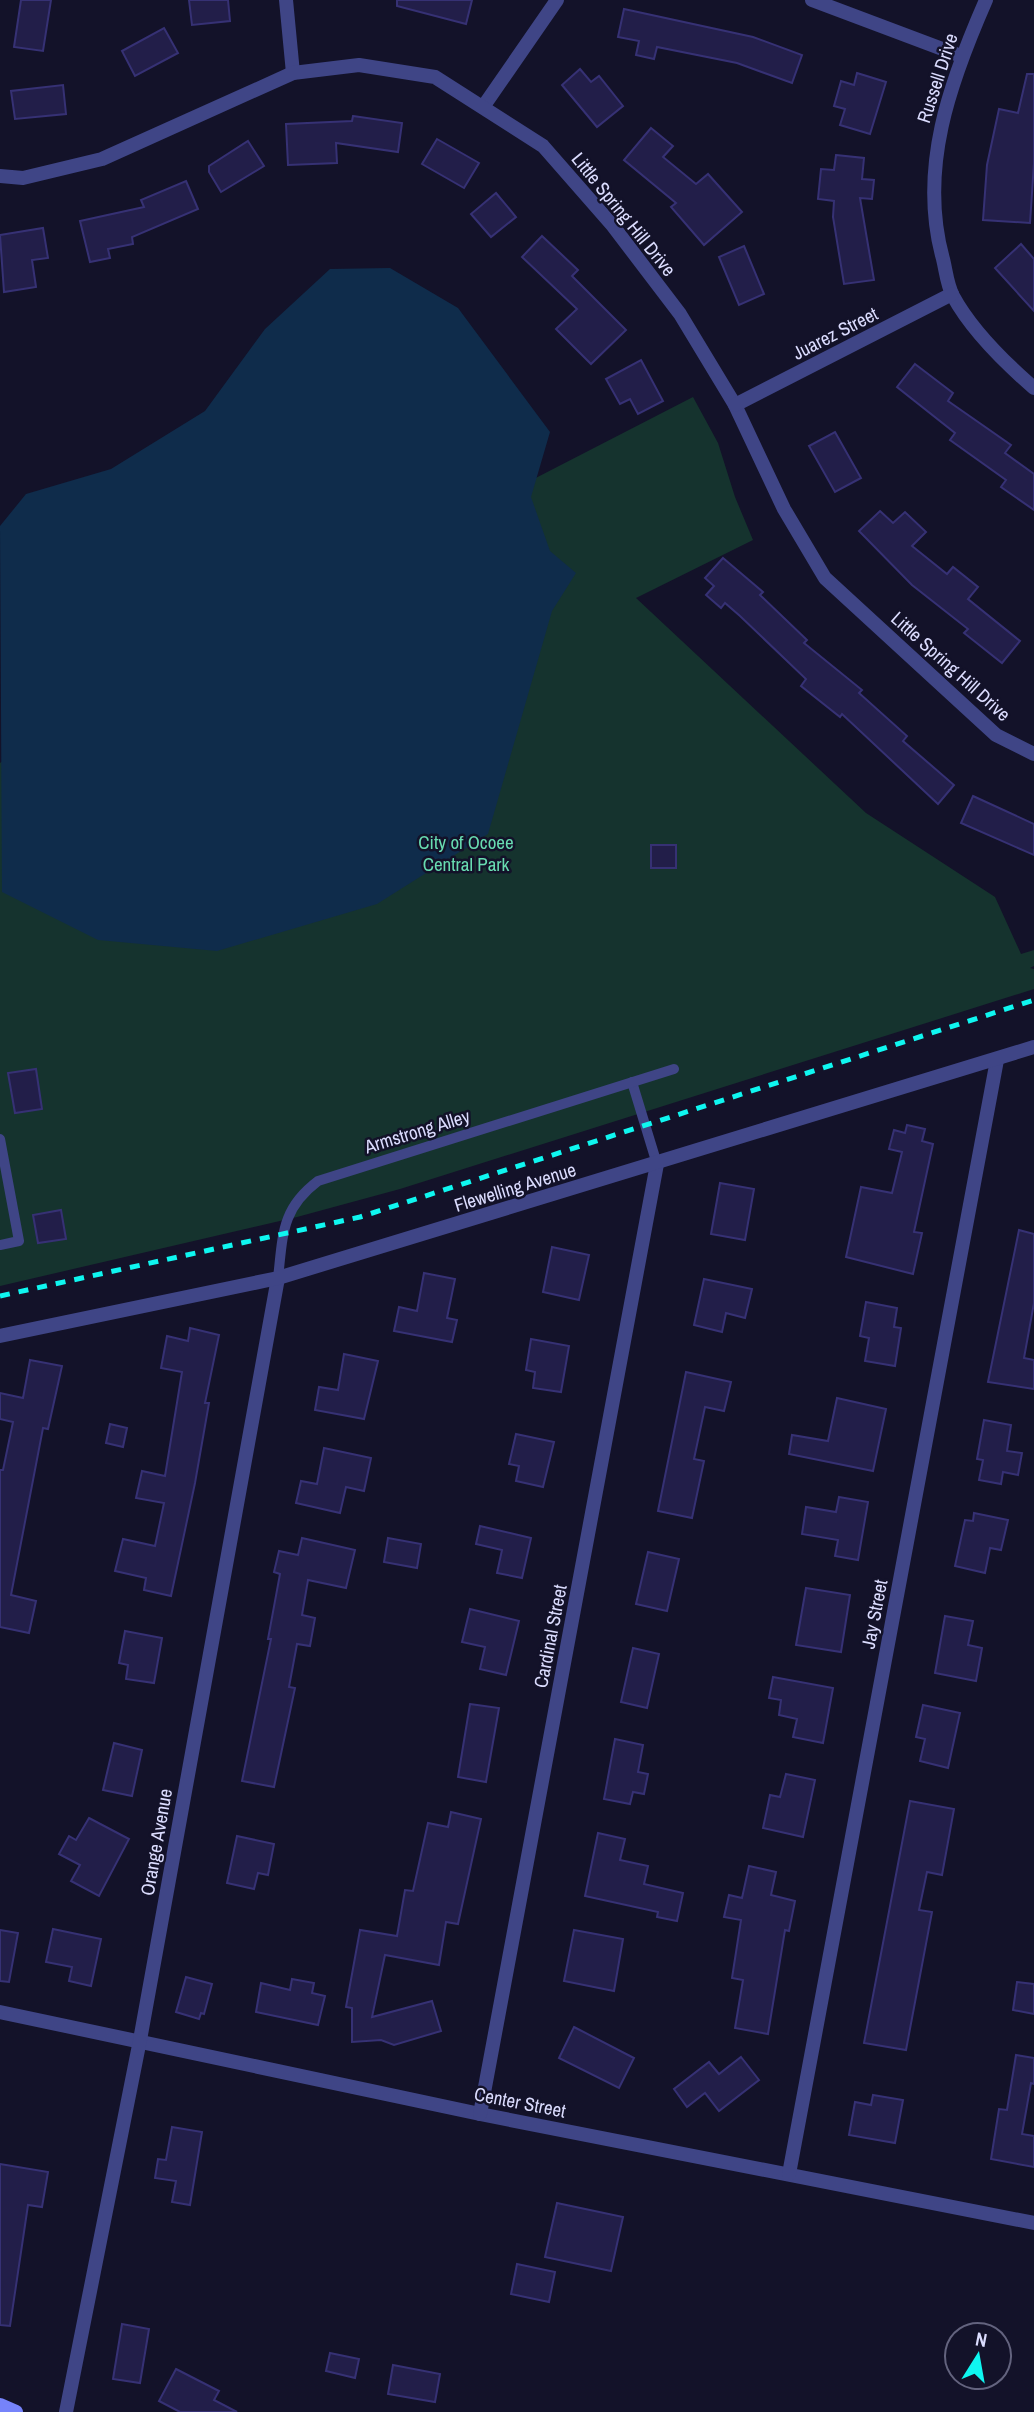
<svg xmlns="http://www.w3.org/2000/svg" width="1034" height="2412" viewBox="0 0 1034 2412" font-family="'Archivo Narrow',sans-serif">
<rect width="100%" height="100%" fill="#131229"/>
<path fill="#15332e" d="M693 397 718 443 735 497 753 540 636 598 866 813 995 897 1021 954 1034 950V966L1030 968 1034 969V989L400 1189 297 1217 0 1286V763L30 738Z"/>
<path fill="#0f2c4b" d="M390 268 458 308 550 432 531 497 550 551 576 573 552 611 488 834 377 904 217 951 98 940 2 892 0 526 26 494 111 469 205 411 265 329 330 269Z"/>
<g fill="#221e49" stroke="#363174" stroke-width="2">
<path d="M21 0H51L43 51 14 47Z"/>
<path d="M189 0H228L230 21 192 25Z"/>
<path d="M397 0H472L466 24 397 6Z"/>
<path d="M624 9 753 37 802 55 792 83 737 63 657 47 654 59 636 55 639 41 618 37Z"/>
<path d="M164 28 178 53 135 76 122 51Z"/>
<path d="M580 69 591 82 599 76 623 106 597 127 562 85Z"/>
<path d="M857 73 886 82 870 134 840 125 845 109 834 106 841 81 854 85Z"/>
<path d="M1027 74H1034V163L1030 223 983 220 987 165 999 109 1018 113Z"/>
<path d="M63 85 66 114 15 119 11 91Z"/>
<path d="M353 116 402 123 398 152 336 143 337 163 288 165 286 124 352 121Z"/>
<path d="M651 128 673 146 663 157 696 184 708 174 742 212 704 245 671 207 676 203 624 160Z"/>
<path d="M437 139 479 163 464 188 422 164Z"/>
<path d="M248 141 264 166 221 192 209 172V166Z"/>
<path d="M836 155 864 158 862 179 874 180 872 199 860 198 874 280 844 284 833 217 834 201 818 199 821 169 834 170Z"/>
<path d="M186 181 198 209 132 237 133 244 108 249 110 258 90 262 80 221 144 207 141 200Z"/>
<path d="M496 193 516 217 491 237 471 214Z"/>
<path d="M43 228 48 258 32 260 36 287 4 292 0 235Z"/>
<path d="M542 236 578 270 572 276 626 330 591 364 556 329 577 309 522 257Z"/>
<path d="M1021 244 1034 259V311L995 268Z"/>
<path d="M744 246 764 294 739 305 719 257Z"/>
<path d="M641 360 663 401 638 414 630 399 620 404 606 379Z"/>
<path d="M915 364 953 393 948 401 1011 445 1005 453 1034 474V510L1001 487 1006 480 950 440 955 433 897 387Z"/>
<path d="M835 432 861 478 835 492 809 446Z"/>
<path d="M880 511 893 523 905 512 926 532 912 546 947 574 953 567 978 587 968 599 1020 641 1002 663 964 633 968 629 912 585 859 531Z"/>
<path d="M723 558 763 592 760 595 807 640 804 643 862 690 859 693 907 736 903 741 954 785 938 804 842 714 840 717 801 686 806 679 740 616 725 603 721 608 706 595 714 586 705 578Z"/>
<path d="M973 796 1034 824V855L961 823Z"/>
<rect x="651" y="845" width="25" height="23"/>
<path d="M36 1069 42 1109 15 1113 8 1073Z"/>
<path d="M907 1125 925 1129 922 1141 933 1144 914 1232 922 1233 913 1274 846 1257 861 1187 892 1193 902 1152 889 1149 894 1130 905 1133Z"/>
<path d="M720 1183 754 1189 745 1240 711 1234Z"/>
<path d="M61 1210 66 1239 38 1243 33 1215Z"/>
<path d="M1019 1230 1034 1234V1303L1024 1358 1034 1360V1389L988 1382Z"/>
<path d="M552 1247 589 1255 579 1300 543 1292Z"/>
<path d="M424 1273 455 1279 447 1318 457 1320 452 1342 394 1331 399 1307 417 1311Z"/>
<path d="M704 1279 752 1289 745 1318 726 1313 722 1332 694 1325Z"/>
<path d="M866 1302 897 1308 894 1327 901 1328 895 1366 865 1361 869 1338 860 1336Z"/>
<path d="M190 1328 219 1335 205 1403H209L195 1483 171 1596 144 1590 146 1578 115 1571 123 1539 155 1546 164 1503 136 1498 142 1471 165 1476 182 1372 161 1368 167 1336 188 1341Z"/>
<path d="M531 1339 569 1346 561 1392 533 1388 535 1372 526 1370Z"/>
<path d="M344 1354 378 1361 364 1419 315 1410 319 1387 338 1390Z"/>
<path d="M30 1360 62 1366 48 1429 43 1428 11 1595 36 1601 29 1633 0 1627V1470H3L13 1422 0 1419V1393L23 1398Z"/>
<path d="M686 1372 731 1382 724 1411 705 1407 694 1459 704 1461 692 1518 658 1511Z"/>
<path d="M837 1398 886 1409 873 1471 789 1454 792 1435 828 1441Z"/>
<path d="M984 1420 1011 1425 1007 1451 1022 1453 1018 1475 1003 1472 1001 1484 979 1480 983 1460 977 1459Z"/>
<path d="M110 1424 127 1428 123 1447 106 1443Z"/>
<path d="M516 1434 554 1442 543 1487 516 1481 519 1466 509 1464Z"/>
<path d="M324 1448 371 1458 364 1491 346 1487 340 1513 296 1503 301 1481 317 1484Z"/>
<path d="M839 1497 868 1502 858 1560 835 1556 838 1540 802 1534 806 1507 836 1512Z"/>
<path d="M974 1513 1008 1520 1001 1550 990 1548 985 1573 955 1566 965 1520 973 1521Z"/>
<path d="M480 1526 531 1538 522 1578 497 1573 502 1550 476 1544Z"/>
<path d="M302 1538 355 1550 346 1588 308 1580 302 1615 315 1618 310 1646 297 1644 289 1687 295 1688 274 1787 242 1781 271 1639H268L280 1574 274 1572 279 1551 298 1555Z"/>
<path d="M388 1538 421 1544 417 1568 384 1562Z"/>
<path d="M648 1552 679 1559 667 1611 636 1604Z"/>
<path d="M806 1588 850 1595 841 1652 796 1645Z"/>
<path d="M470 1609 519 1621 506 1675 480 1669 485 1647 462 1642Z"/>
<path d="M945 1616 973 1621 968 1645 982 1648 976 1681 935 1673Z"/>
<path d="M125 1631 162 1638 154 1683 126 1679 128 1665 119 1663Z"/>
<path d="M633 1648 659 1654 647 1708 621 1702Z"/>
<path d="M773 1677 833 1688 823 1743 793 1737 797 1719 779 1715 781 1700 769 1698Z"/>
<path d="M470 1704 499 1708 486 1782 458 1777Z"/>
<path d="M923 1705 960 1713 948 1768 920 1761 925 1739 916 1737Z"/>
<path d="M615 1739 643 1745 638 1772 648 1774 644 1794 633 1792 630 1804 604 1799Z"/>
<path d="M114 1743 142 1750 132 1796 103 1790Z"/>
<path d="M786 1774 815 1780 803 1837 763 1828 770 1795 780 1797Z"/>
<path d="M910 1801 954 1809 942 1875 927 1872 919 1910 932 1912 906 2050 864 2043Z"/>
<path d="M451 1812 481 1819 458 1924 446 1922 439 1965 385 1955 372 2017 432 2001 441 2031 394 2045 381 2040 352 2042V2008L346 2007 360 1930 397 1936 405 1890 413 1891 428 1823 448 1827Z"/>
<path d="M89 1818 129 1839 99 1896 71 1881 80 1865 59 1854 69 1836 76 1840Z"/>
<path d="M598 1833 625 1839 620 1860 648 1866 644 1884 683 1893 677 1921 657 1917 658 1912 585 1896Z"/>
<path d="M237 1836 274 1844 268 1875 258 1873 254 1889 227 1883Z"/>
<path d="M749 1866 776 1872 771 1895 795 1901 789 1931 785 1930 768 2034 735 2028 743 1980 732 1978 741 1920 724 1917 729 1895 742 1898Z"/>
<path d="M53 1929 101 1939 91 1986 69 1981 72 1967 46 1962Z"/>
<path d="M0 1930 18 1933 9 1982 0 1981Z"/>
<path d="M574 1930 623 1939 614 1991 564 1981Z"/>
<path d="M186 1977 212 1984 204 2014 201 2013 199 2019 176 2012Z"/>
<path d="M292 1979 314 1983 312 1993 325 1996 318 2025 256 2012 261 1983 290 1990Z"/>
<path d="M1017 1982 1034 1984V2014L1013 2010Z"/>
<path d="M574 2027 634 2058 619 2088 559 2058Z"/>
<path d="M1016 2055 1034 2058V2084L1031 2083 1022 2134 1034 2136V2167L991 2159 999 2109 1007 2110Z"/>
<path d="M741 2057 759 2080 719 2111 705 2093 687 2107 674 2089 709 2062 719 2074Z"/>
<path d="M873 2095 903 2100 895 2143 849 2135 855 2102 871 2105Z"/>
<path d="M172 2127 202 2132 190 2205 172 2202 176 2181 155 2178 158 2159 166 2160Z"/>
<path d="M0 2164 48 2172 42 2207 28 2205 10 2326 0 2325Z"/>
<path d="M557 2203 623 2217 611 2271 545 2257Z"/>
<path d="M517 2264 555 2272 549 2302 511 2294Z"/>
<path d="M122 2324 149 2329 140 2383 113 2379Z"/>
<path d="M330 2353 359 2359 355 2378 326 2371Z"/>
<path d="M393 2365 440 2374 435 2402 388 2394Z"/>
<path d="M176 2369 219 2391 214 2400 237 2412H180L159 2401Z"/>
</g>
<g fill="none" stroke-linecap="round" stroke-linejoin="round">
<g stroke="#3f4586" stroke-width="10">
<path d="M632 1082 657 1164"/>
<path d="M0 1139 19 1241 0 1245"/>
<path d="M278 1278C283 1235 281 1209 318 1181L674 1069"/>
</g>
<g stroke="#3f4586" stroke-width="14">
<path d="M286 0 293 73"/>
<path d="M812 0 961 56"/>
<path d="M986 0C950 82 918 169 943 259 946 271 947 285 953 296 972 331 1004 362 1034 388"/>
<path d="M483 107 557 0"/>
<path d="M0 176 23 178 102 159 293 73 359 65 435 77 543 146 613 226 680 314 735 405 784 509 825 578 996 735 1034 754"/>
<path d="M735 405 952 294"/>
<path d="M0 2012 480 2114 1034 2223"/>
<path d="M480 2114 657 1164"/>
<path d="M789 2174 997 1060"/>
<path d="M66 2412 140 2040 278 1278"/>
</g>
<path stroke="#3f4586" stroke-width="14" d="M0 1336 278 1278 1034 1047"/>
<path stroke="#7683fa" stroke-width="14" d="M0 2405 16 2412"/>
<path stroke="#0ff6f0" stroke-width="5" stroke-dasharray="10 9" stroke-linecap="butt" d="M0 1296 360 1217 1034 1000"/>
</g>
<g text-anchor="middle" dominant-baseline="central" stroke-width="5" stroke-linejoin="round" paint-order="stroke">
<g font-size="19" fill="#dbdcfe" stroke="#131229">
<text transform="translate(937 78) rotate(-72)">Russell Drive</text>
<text transform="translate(624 214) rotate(51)">Little Spring Hill Drive</text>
<text transform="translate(835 333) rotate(-27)">Juarez Street</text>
<text transform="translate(951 666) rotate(42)">Little Spring Hill Drive</text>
<text transform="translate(417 1131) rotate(-17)">Armstrong Alley</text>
<text transform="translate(515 1187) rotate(-17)">Flewelling Avenue</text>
<text transform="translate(874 1614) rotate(-79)">Jay Street</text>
<text transform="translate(550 1636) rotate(-79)">Cardinal Street</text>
<text transform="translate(156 1842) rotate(-80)">Orange Avenue</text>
<text transform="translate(520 2102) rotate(11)">Center Street</text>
</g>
<g font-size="19" fill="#68dcb1" stroke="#131229">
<text x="466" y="842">City of Ocoee<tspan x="466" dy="22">Central Park</tspan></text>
</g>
</g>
<g transform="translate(978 2356) rotate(11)"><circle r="33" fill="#131229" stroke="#63637e" stroke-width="2"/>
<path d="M0-5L12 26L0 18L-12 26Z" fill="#0ff6f0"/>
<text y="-10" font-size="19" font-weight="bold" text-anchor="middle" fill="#dbdcfe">N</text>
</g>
</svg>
